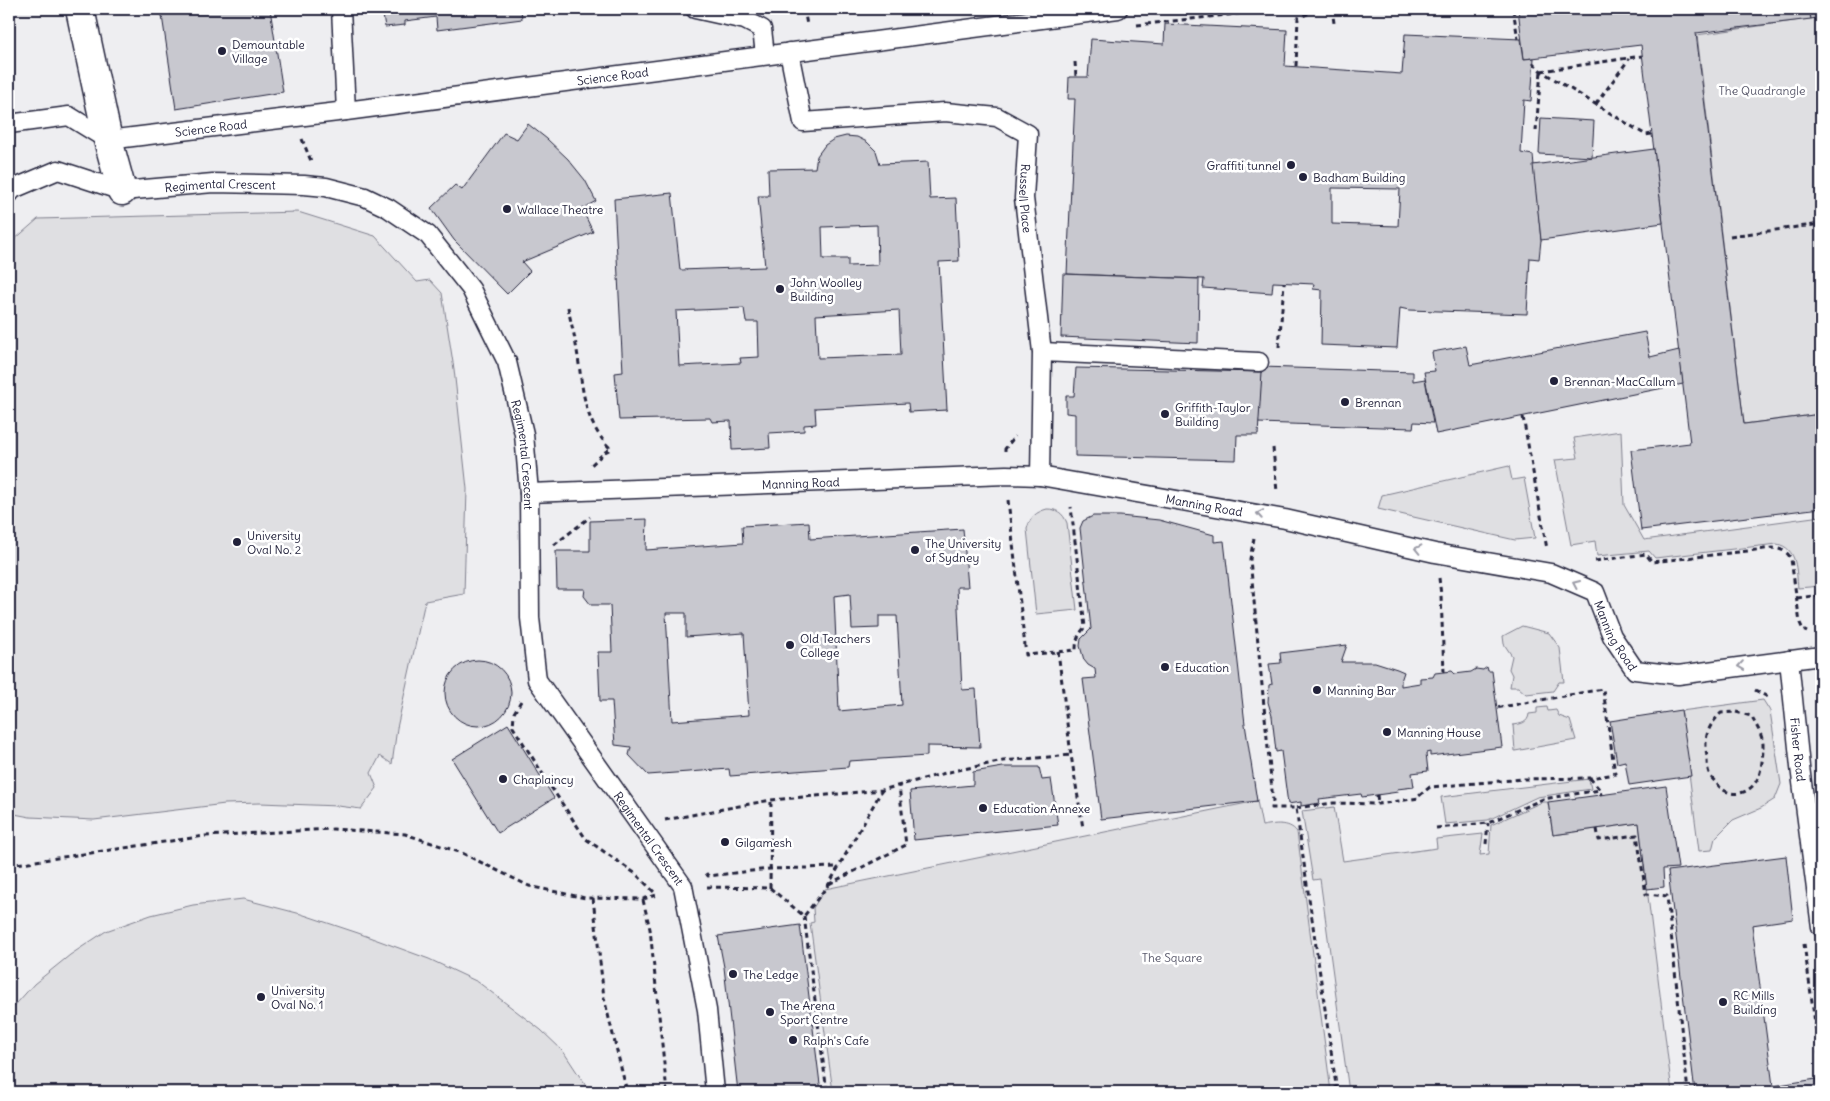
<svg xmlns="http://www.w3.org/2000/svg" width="1830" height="1101" viewBox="0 0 1830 1101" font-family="Delius,sans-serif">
<rect width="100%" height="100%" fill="#fff"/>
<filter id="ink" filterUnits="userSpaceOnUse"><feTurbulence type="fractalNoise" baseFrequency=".02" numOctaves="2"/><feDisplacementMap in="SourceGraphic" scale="10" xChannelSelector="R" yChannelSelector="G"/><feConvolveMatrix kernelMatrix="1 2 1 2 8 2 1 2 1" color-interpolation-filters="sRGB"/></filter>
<g filter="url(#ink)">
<rect fill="#eeeef1" x="9" y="9" width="1812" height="1083"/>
<g fill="#dfdfe2" stroke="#80808e">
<path d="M1821 17V414L1744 424 1697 35Z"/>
<path d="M298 212 375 236 417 282 430 280 442 293 454 369 467 489 464 594 425 601 397 728 392 764 380 756 371 773 377 788 361 809 338 806 260 803 225 804 94 820 30 817 9 813V367L14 240 38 219Z"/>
<path d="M1621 431 1624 505 1644 540 1821 516V586L1798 588C1796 571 1798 548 1777 544L1655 558 1649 551 1597 556 1595 541 1571 545 1555 460 1578 458 1574 438Z"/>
<path d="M1509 466 1512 480 1524 478 1535 538 1515 540 1378 509 1382 495Z"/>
<path d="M1047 509C1057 509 1063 513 1067 523L1077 610 1036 614 1027 529C1030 517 1036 512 1047 509Z"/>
<path d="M1522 626 1549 633 1560 648 1564 682H1559L1553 691 1526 694 1518 687H1510L1512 675 1509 669 1512 656 1504 644 1503 636Z"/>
<path d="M1763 700 1770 711 1781 784 1775 799 1761 808 1733 820 1715 838 1712 850 1699 851 1681 711Z"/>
<path d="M1547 707 1548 711 1556 710 1559 716 1570 720 1576 740 1515 751 1513 725C1521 724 1528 723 1529 714L1537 713V708Z"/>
<path d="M1589 779 1591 789 1537 797 1488 820 1445 824 1441 797Z"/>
<path d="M1257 801 1262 826C1274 824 1289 821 1297 832L1331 1092H833L810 923 814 922 813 908 825 889Z"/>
<path d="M1542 802H1548L1553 835 1639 823 1672 1092H1349L1320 879 1313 880 1302 811 1334 807 1343 861 1437 848 1436 839 1483 834 1480 855 1489 854 1491 825Z"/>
<path d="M243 899 301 914 358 933 429 959 478 982 541 1030 563 1051 590 1092H9V1012L34 984 70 955 106 931 151 915 193 905Z"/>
</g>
<g fill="#c8c8cf" stroke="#22223b" fill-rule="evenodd">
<path d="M161 9H270L283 92 176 109Z"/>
<path d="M382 9H521L522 19 437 30 436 17 405 21V25L385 27Z"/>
<path d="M1518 9H1809L1811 19 1696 33 1744 424 1821 414V508L1641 530 1631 450 1690 443 1641 45 1524 59Z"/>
<path d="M1809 9H1821V17L1811 19Z"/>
<path d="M1165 24 1287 30 1285 66 1402 74 1405 34 1521 39 1524 59 1534 58 1531 101 1524 100 1521 153 1533 155 1541 240 1539 259 1530 258 1527 314 1409 310 1400 308 1397 348 1321 345 1322 290 1313 289 1314 284 1273 282 1272 293 1203 288 1204 279 1067 274 1075 99H1068L1069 77H1088L1091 39 1164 44ZM1332 188 1400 189 1398 226 1332 224Z"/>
<path d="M1541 118 1594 121 1592 157 1539 154Z"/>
<path d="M528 124 547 139 568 159 585 180 596 201 582 209 593 232 522 262 530 271 507 294 454 240 431 208 455 185 462 190 504 133 517 139Z"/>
<path d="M846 136 857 137 867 142 876 151 880 164 928 162 930 199 956 198 959 261 939 262 947 410 909 412 908 403 815 408 816 424 804 425V431L769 433 770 448 732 450 731 421 712 422 710 418 619 420 615 373 623 372 614 199 672 193 680 270 765 267 758 196H769L768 169 815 168 817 156 825 145 834 139ZM877 225 878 265 848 266V259H823L822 227ZM744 308 746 322H758L759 357 740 358 741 363 679 366 676 311ZM899 310 901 355 818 358 816 315Z"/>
<path d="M1654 149 1663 223 1541 240 1533 165Z"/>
<path d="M1063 274 1199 279 1198 343 1061 337Z"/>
<path d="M1645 332 1650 357 1679 350 1683 384 1436 434 1424 372 1435 371 1432 352 1466 346 1470 365Z"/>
<path d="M1262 367 1413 372V381L1425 379 1433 423 1414 422 1413 428 1258 423Z"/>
<path d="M1076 368 1262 372 1258 435H1237L1236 460 1075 456V414L1066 413V396H1074Z"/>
<path d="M1093 516H1120L1159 520 1214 535V542L1224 541 1245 724 1257 801 1101 819 1083 679 1096 678 1095 669 1088 665 1084 660 1080 646 1081 639 1091 629 1080 528 1083 521Z"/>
<path d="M647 519 646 550 743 543 742 526 809 522 810 539 963 529 968 587H957L962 690 976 689 980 747 927 746V756L849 761 848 767 730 776 729 769 648 775 629 755 631 747 615 745 612 701H600L598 652H612L610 605H591L584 596 585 589H557L556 551H590V521ZM850 594 852 629 879 628V616H897L902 705 839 711 834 596ZM666 613H686V637L744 633 749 715 672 721Z"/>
<path d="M1347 645 1341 662H1375L1397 669 1404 672 1401 681V686L1420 683V678L1433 677 1435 673 1452 671 1455 674 1471 672 1476 669 1483 670 1487 667 1488 671H1492L1502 747 1430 756V752L1426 753 1428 771 1412 773 1414 787 1397 789 1398 792 1362 797 1361 794 1319 799 1320 803 1301 806V802L1288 804 1281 751 1276 752 1272 716 1268 702 1269 685 1272 684 1269 664 1281 663 1280 653Z"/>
<circle cx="478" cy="693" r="33"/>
<path d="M1681 710 1691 776 1629 785 1625 761 1617 763 1610 721Z"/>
<path d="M508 724 554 798 498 833 452 759Z"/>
<path d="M1003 767H1039L1042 780 1051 779 1058 825 914 840 910 791 973 785V772Z"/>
<path d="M1666 786 1678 868 1663 869 1664 887 1647 889 1639 823 1553 835 1548 802Z"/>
<path d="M1786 856 1793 919 1752 925 1773 1086 1816 1079 1817 1092H1695L1668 871Z"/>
<path d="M800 925 821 1092H738L724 967 718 936Z"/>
</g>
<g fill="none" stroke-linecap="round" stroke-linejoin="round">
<g stroke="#22223b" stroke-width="21">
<g id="lane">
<path d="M341 9 346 111"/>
<path d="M695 9 745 20 762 29 765 55"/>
<path id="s1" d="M789 52 803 122 945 112 997 117 1028 134 1024 198 1042 352 1040 476"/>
<path id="s2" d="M9 124 69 116 108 140 346 111 1118 9"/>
<path id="s3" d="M9 194 13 189 58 170 122 191 213 183 304 185 326 187 365 197 388 208 428 235 471 289 507 362 524 434 529 493 530 618 537 680 683 886 707 1010 715 1092"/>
<path d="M1042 352 1259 362"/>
<path id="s4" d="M529 493 1006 475 1040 476 1285 519 1435 553 1551 573 1595 592 1612 636 1635 670 1678 675 1821 656"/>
<path id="s5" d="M1789 660 1800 767 1821 927"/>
</g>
</g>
<g stroke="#22223b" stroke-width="31">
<path id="street" d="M80 9 108 140 122 191"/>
</g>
<g stroke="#22223b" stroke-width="3" stroke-dasharray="5 4" stroke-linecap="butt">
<path d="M804 9 807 25"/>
<path d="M1332 9 1334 23"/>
<path d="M1513 9 1518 39"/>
<path d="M1137 25 1280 9"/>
<path d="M1820 26 1821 39"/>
<path d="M1075 62 1076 77"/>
<path d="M1533 63 1541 71 1646 135 1652 134"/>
<path d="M1296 66 1298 18 1319 9"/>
<path d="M1541 71 1642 56"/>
<path d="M1596 104 1629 59"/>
<path d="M1536 131 1541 71"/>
<path d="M302 139 311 161"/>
<path d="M1730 236 1821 224"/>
<path d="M568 307C570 320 574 332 576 345 583 383 581 420 611 449L605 452 590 466"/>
<path d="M1279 347 1284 283"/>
<path d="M1523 417 1547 549"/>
<path d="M1273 448 1277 492"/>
<path d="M1005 451V449L1015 436"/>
<path d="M1008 500 1026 655 1076 650C1076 640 1078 635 1085 627L1071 507"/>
<path d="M1254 538 1250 559 1273 801 1272 808H1296L1337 1092"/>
<path d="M554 545 590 517"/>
<path d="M1595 561 1646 554 1652 562 1773 548C1782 549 1787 551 1791 559L1800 623 1803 630 1807 632"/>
<path d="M1439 578 1441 595 1444 672"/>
<path d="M1817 595 1821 632"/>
<path d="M1797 598 1821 595"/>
<path d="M1058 651 1071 755 1083 828"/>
<path d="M1755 690 1766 696 1768 699"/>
<path d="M521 701 514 713 513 727 553 790 586 839 636 874 656 894"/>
<path d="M1736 712 1751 716C1756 725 1762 734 1763 744 1763 755 1762 769 1758 778 1750 795 1730 799 1718 785 1715 781 1710 777 1709 773 1707 768 1707 762 1707 757 1704 737 1707 727 1721 713Z"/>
<path d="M1590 778 1600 790 1601 795"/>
<path d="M1377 795 1378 804"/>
<path d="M1296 808 1333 803 1378 804 1419 798V796L1430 787 1524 779 1590 778 1615 774 1603 689 1496 708"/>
<path d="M665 820 771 800 882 790 949 772 1003 761 1071 755"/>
<path d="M1436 828 1488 823 1543 799 1600 790"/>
<path d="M1597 829 1599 840 1637 835 1646 894 1667 896 1688 1092"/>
<path d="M1486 844 1488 823"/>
<path d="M9 865 205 836 333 829 405 834 462 853 529 886 585 898 643 899 657 895"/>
<path d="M706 873 708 876 770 869 838 867"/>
<path d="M829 884 906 845 899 786"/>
<path d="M707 887 770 888 804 916 829 884 882 790"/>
<path d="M770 888 771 800"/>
<path d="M593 898 604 998 627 1092"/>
<path d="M643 900 650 929 667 1092"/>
<path d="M804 916 827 1092"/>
<path d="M1804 944 1821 1066"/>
</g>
<use href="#lane" stroke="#fff" stroke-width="18"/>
<use href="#street" stroke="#fff" stroke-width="28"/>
</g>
<defs><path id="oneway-chevron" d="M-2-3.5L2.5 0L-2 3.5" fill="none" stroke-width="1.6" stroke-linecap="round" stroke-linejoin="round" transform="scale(1.25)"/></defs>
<g stroke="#9c9ca7">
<use href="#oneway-chevron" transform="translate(1260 514) rotate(-170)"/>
<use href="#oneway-chevron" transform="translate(1418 549) rotate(-167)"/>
<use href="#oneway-chevron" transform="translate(1576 584) rotate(-156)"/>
<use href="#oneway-chevron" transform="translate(1741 666) rotate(172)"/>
</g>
</g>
<g fill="#22223b" stroke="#fff" stroke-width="2">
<circle cx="222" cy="51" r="5"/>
<circle cx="1291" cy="165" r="5"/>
<circle cx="1303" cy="177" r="5"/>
<circle cx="507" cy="209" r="5"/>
<circle cx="780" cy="289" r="5"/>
<circle cx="1554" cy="381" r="5"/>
<circle cx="1345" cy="402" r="5"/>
<circle cx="1165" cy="414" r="5"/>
<circle cx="237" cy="542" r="5"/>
<circle cx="915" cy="550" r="5"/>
<circle cx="790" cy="645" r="5"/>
<circle cx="1165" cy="667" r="5"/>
<circle cx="1317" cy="690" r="5"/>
<circle cx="1387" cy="732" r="5"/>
<circle cx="503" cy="779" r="5"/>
<circle cx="983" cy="808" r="5"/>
<circle cx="725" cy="842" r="5"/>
<circle cx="733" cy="974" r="5"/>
<circle cx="261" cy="997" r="5"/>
<circle cx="1723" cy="1002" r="5"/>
<circle cx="770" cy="1012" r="5"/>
<circle cx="793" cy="1040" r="5"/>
</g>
<g text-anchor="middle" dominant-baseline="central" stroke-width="5" stroke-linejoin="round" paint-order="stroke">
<g font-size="12" fill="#22223b" stroke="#fff" text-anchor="start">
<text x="232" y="44">Demountable<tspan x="232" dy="14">Village</tspan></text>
<text x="1281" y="165" text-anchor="end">Graffiti tunnel</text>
<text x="1313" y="177">Badham Building</text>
<text x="517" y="209">Wallace Theatre</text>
<text x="790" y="282">John Woolley<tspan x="790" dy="14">Building</tspan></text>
<text x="1564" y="381">Brennan-MacCallum</text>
<text x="1355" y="402">Brennan</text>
<text x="1175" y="407">Griffith-Taylor<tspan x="1175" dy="14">Building</tspan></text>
<text x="247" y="535">University<tspan x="247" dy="14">Oval No. 2</tspan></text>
<text x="925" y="543">The University<tspan x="925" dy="14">of Sydney</tspan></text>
<text x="800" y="638">Old Teachers<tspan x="800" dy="14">College</tspan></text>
<text x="1175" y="667">Education</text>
<text x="1327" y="690">Manning Bar</text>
<text x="1397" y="732">Manning House</text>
<text x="513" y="779">Chaplaincy</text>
<text x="993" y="808">Education Annexe</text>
<text x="735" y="842">Gilgamesh</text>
<text x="743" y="974">The Ledge</text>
<text x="271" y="990">University<tspan x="271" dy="14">Oval No. 1</tspan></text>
<text x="1733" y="995">RC Mills<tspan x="1733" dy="14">Building</tspan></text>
<text x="780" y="1005">The Arena<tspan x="780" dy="14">Sport Centre</tspan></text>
<text x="803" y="1040">Ralph's Cafe</text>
</g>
<g font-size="12" fill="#22223b" stroke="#fff">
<text stroke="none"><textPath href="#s2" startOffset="615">Science Road</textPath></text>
<text stroke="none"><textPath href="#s2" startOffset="210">Science Road</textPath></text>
<text stroke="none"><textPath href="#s3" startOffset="221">Regimental Crescent</textPath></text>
<text stroke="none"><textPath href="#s1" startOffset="366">Russell Place</textPath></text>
<text stroke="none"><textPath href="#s3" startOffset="686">Regimental Crescent</textPath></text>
<text stroke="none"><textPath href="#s4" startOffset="272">Manning Road</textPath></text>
<text stroke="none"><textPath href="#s4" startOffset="678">Manning Road</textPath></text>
<text stroke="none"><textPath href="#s4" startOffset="1128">Manning Road</textPath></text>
<text stroke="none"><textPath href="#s5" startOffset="90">Fisher Road</textPath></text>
<text stroke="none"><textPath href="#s3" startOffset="1106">Regimental Crescent</textPath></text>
</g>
<g font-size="12" fill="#5b5b6d" stroke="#fff">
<text x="1762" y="90">The Quadrangle</text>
<text x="1172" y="957">The Square</text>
</g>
</g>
<rect width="1830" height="1101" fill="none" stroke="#fff" stroke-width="30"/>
<rect x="15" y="15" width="1800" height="1071" fill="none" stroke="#22223b" stroke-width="2" filter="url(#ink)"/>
</svg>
